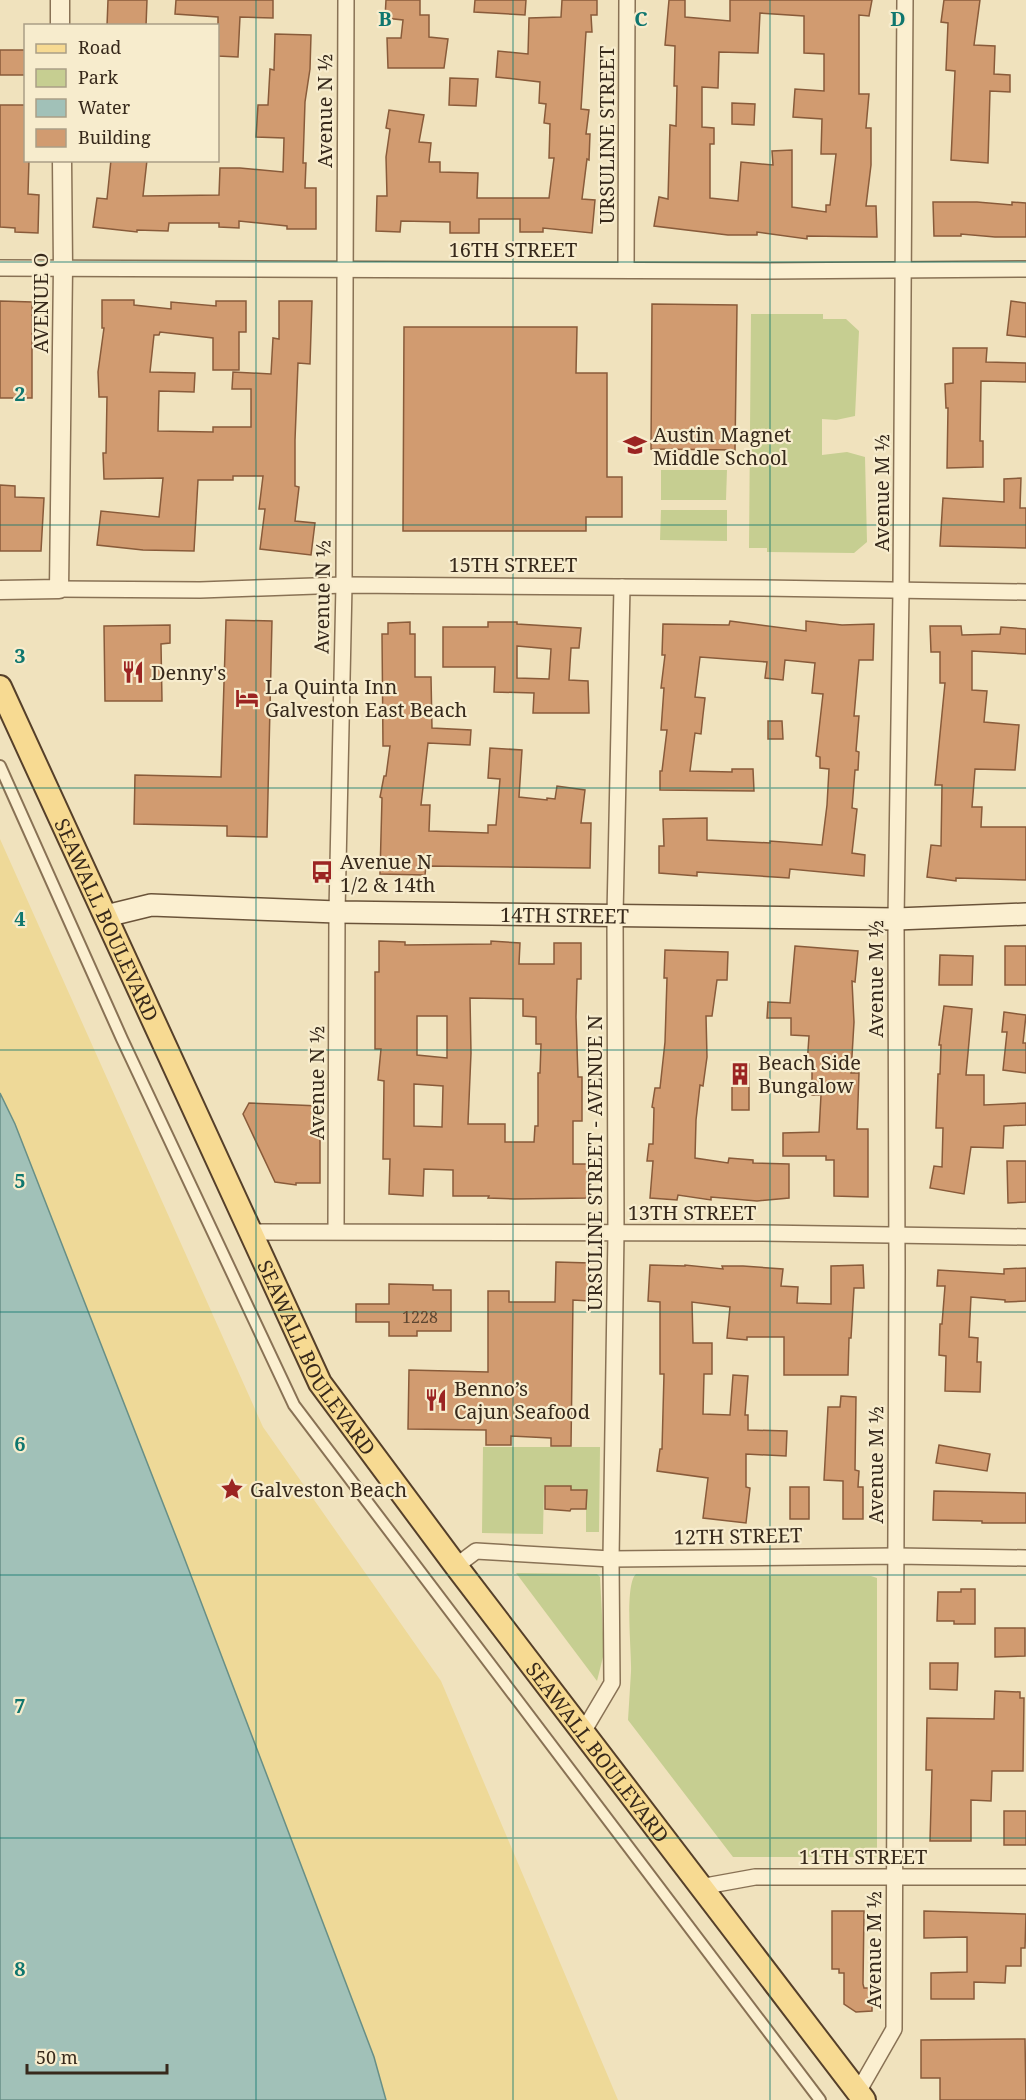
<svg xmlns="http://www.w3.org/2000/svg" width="1026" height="2100" viewBox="0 0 1026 2100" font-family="'Noto Serif',serif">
<rect width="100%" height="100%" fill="#f0e2bd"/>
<g fill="#c6ce91">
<path d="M751 314H823V319H846L859 331 855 416 836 420 822 419V455L847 452 865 457 867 542 854 553 767 552V548H749Z"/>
<path d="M661 470H727L726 500H661Z"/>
<path d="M661 510H727V541L660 540Z"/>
<path d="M483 1447H600L599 1532H586V1490H571V1486H544L543 1534 482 1533Z"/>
<path d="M516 1573 597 1574 600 1577 604 1653 597 1681Z"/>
<path d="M636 1574 871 1576 877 1578V1857H733L628 1720C629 1704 630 1688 631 1672 632 1654 624 1585 636 1574Z"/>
</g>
<path fill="#eed998" d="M0 839 263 1427 441 1681 618 2100H386L374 2057 182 1552 15 1124 0 1093Z"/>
<path fill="#a1c1b8" stroke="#688f86" stroke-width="1.5" d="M0 1093 15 1124 182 1552 374 2057 386 2100H0Z"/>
<g fill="#d19b70" stroke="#895b3a" stroke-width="1.5" fill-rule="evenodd">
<path d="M108 0H147L146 26H107Z"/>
<path d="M176 0H273V18L240 17 238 57 218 56V17L175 14Z"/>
<path d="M386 0H420V15H429V37L448 39 444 68H388L387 38H401L403 20 385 18Z"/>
<path d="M475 0H526L525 15 474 12Z"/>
<path d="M562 0H597V15H591L592 32H586L581 109 589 110 586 134H590L589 160 587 159 582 199 595 200 592 233 543 228V232H520V219H479V233H450V222L401 221 400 232 376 231 377 196H387L386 157 390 129 386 128 389 110 424 115 419 142 431 143 429 162H440V172L478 173 477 198H549L554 158H549L550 124 544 123 546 104 539 103 540 82 496 77 498 51 528 54 529 18 561 17Z"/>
<path d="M669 0H685V17L730 21V0H872L869 16 859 15V94H869L866 128H871V165L866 206H876L877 237 807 236V239L757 232V235H728L654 226 659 197 668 199 670 125 676 126 677 86H674L675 46 665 45ZM760 13 804 16V53L824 54V91L795 89 793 117 822 119 821 154H836L830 205H826V212L792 207V150L772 151 773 165 741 162 738 201 710 198V144H714V128L702 127V87L718 88 719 52 758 53Z"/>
<path d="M944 0H980L974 45 995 46 994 74 1010 75V92L990 91 988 163 951 160 955 71 946 70 948 23 941 22Z"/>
<path d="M275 34 311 35 310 69 305 102 303 163H306L305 188H316V229H287V226L239 221V228L219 227V223H169L168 231 137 230V232L93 227 97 198 107 199 111 160H147L143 196 219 195 220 168H240L283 172 284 138 256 137 258 105H268L270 69 274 70Z"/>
<rect x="0" y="50" width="26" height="25"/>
<path d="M450 78 478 79 476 106 449 105Z"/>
<path d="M732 103 755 104 754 125 732 124Z"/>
<path d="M0 105H26V160H29L28 194 39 195 38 233 15 232V228L0 227Z"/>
<path d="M933 202H977L1012 205V202L1026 203V237H995L961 234V236H934Z"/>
<path d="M102 300H134V305L171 309V302L216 306V301H246V332H239V370H213V338L160 332 159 335H154L150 372 195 373 194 392 159 391 158 431 213 432V427H251V389H232L233 372 271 374 273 338 279 339V301H312L310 364 298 363 295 440V486L299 487 295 521 315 523 311 555 260 549 265 509H259L263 476H233V480H198L194 551 143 550 97 545 101 511 159 517 163 478 104 479 103 453H106L107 397H99L98 372 104 328H102Z"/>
<path d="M0 301 32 302V398H0Z"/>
<path d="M1011 301 1026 303V337L1007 335Z"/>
<path d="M652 304 737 305 735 450 651 449Z"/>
<path d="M404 327H577L576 373H607V477H622V517H586V531H403Z"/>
<path d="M953 348H987L986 362 1026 363V382L981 381 980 441H983V467L947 468 948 408H946L945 384 953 383Z"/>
<path d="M1021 478 1020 508H1026V548L940 546 943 498 1004 502V479Z"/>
<path d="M0 485 15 486V497L44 498 41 551H0Z"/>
<path d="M226 620 272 621 267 837 227 836V826L134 824 135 775 221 777Z"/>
<path d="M730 621 806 631V621L842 625 874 624 873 660H859L854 716H859L856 751 859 752 858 770H855L852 808 857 809 852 853 865 855 864 876 790 869 789 878 697 872V876L659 873V846H664L663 819 707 818V840L770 843V841L822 845 827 805 829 769 820 768V757L816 756 823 694 812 693 815 663 785 660 783 680 765 678 767 662 700 657 695 697 705 698 703 715 701 734 695 733 690 771 732 772V769H753L754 791 660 790V771H662L667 730H661L664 688H661L665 655H662L663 624 729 625Z"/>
<path d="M410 622V634H415V677H431L432 728 471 730 470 745 428 743 421 805H430L429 831 488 833V825H496L500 779 488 778 490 748 522 750 519 797 547 800V798L555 799 557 786 585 790 581 823H591L590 868 426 866 425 875 380 874 382 798 380 797 384 776H386L390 746H383L382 634H388V623Z"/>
<path d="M488 622H517V624L581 628 579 648H571L569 680 588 681 589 713H533L534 693 494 692 495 667H443V627H488ZM517 646 551 649 549 679 517 678Z"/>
<path d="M170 625V643L161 644 162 701H105L104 626Z"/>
<path d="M930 626H961L962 635 1000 634 1001 627 1026 629V654L972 651V690L987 691 984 722 1019 725 1015 770 975 769 972 807H982L981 827H1026V880L956 878V881L927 877 931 845 941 846 942 785H935L945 683H940V652H931Z"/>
<path d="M768 721H782L783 739H768Z"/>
<path d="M379 941 405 942V945L491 944V941L520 943 519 964H554V943H581V979H577L576 1017 578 1077H582V1121H573V1164H589V1198L514 1199 488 1198 489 1196H453V1170L424 1169 423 1196 389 1194 390 1159H383L384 1081 378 1080 381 1049H375V972H379ZM470 998 523 999V1016L536 1017V1044H541L540 1073H538V1126H535L534 1142H505V1124H468L471 1053ZM417 1016H447V1058L417 1055ZM414 1084 443 1086 442 1127 414 1126Z"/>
<path d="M795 946 858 951 855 982 852 981 854 1022 851 1073H859L857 1129H868V1197L834 1196V1160H826V1156H783V1133L819 1132 821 1095H812V1065H807L809 1036 791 1035V1018H767L768 1002 790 1003Z"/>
<rect x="1005" y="946" width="21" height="39"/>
<path d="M665 950 728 952 727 980H717L712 1016H706L707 1057 703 1086 700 1085 696 1120 695 1158 728 1163 729 1158 753 1160V1163L789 1164V1198L757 1201 711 1197V1200L678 1195 677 1200 650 1198 653 1161H647L649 1144H653L654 1108 652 1107 655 1088H660L665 1042 667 978H664Z"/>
<path d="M940 955 973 956 972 985H939Z"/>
<path d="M944 1006 972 1009 966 1075H984V1105L1026 1103V1125L1004 1126 1003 1148 971 1147 964 1194 930 1188 934 1166 942 1167 943 1128H936L938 1074H940L941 1045H939Z"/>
<path d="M1004 1012 1026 1015 1023 1043H1026V1073L1003 1070 1007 1032H1002Z"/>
<rect x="732" y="1064" width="17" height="46"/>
<path d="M249 1103 320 1106V1183H296V1185L275 1182 243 1114Z"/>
<path d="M1007 1161H1026V1202L1008 1203Z"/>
<path d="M556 1262 590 1263 589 1301 573 1300 571 1446H551V1438L511 1436V1445H486V1430L408 1429 409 1370 488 1372V1291H509V1302H555Z"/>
<path d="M650 1265 685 1266V1265L723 1269 722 1266H743L783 1269 781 1286 798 1287 797 1303 831 1304V1266L863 1265 864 1288H854L851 1338H849L848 1375H784V1337H747V1340L727 1338 730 1307 692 1302 693 1343H712V1374H704L703 1414 730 1415 733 1375 748 1376 745 1415H748V1430L787 1431 786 1456 746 1454V1487L750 1488 746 1523 703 1518 708 1478 657 1471 660 1449H662L664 1374H660V1302L648 1301Z"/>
<path d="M1026 1268V1301L1005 1302V1300L971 1297 969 1337 978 1338 977 1362H981L980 1392 945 1391 946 1356 939 1355 940 1324H942L945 1286H937L938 1270 1004 1274V1269Z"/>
<path d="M389 1284 433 1285V1290H451V1331H417V1336H389V1322H356V1304H389Z"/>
<path d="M841 1396 856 1397 855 1470 859 1471 858 1487H863V1519H843V1481L824 1480 828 1407H840Z"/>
<path d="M939 1445 990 1454 987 1471 936 1463Z"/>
<path d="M545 1486H571V1490H587L586 1509H571L570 1511 545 1509Z"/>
<rect x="790" y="1487" width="19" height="32"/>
<path d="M934 1491 1026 1493V1523H982V1521L933 1520Z"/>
<path d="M961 1589H975V1624H954V1621H937L938 1592H961Z"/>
<path d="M995 1628H1025V1656L995 1657Z"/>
<path d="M930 1663H958L957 1690 930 1689Z"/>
<path d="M995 1691 1020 1692V1698H1024L1023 1771H992L991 1801 971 1800V1841H930L932 1770H926L927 1718 994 1719Z"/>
<rect x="1004" y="1811" width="22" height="34"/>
<path d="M832 1911H864L863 1984 864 1988H872V2011L856 2012 844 2004V1973H839V1969H832Z"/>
<path d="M924 1911 1026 1914 1025 1948H1021V1966H1006L1005 1983 974 1982V1999H931V1973L967 1972V1937L924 1938Z"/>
<path d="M1025 2039 1026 2100H940V2078H921V2040Z"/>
</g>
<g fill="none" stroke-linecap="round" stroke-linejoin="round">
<g stroke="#897255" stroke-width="14">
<path id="pedestrian" d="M0 766 122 1039 294 1405 820 2100"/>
</g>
<g stroke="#897255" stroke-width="18">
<g id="minor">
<path d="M0 268 766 271 1026 269"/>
<path d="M626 270 627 0"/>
<path d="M59 589 200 590 344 585 763 588 1026 592"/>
<path d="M336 1231 337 912 344 585 346 0"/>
<path d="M250 1232 757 1233 1026 1237"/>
<path d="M456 1566 476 1551 611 1559 896 1556 1026 1558"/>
<path d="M583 1732 612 1683 611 1559 616 1233 615 915 622 587"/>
<path d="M700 1887 755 1877H1026"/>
<path d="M858 2092 894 2029 897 1270 896 919 901 590 905 0"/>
</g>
</g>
<g stroke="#897255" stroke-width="21">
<g id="tertiary">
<path d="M60 0V26"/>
<path d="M0 590 59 589 63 268 62 160"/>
</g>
</g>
<g stroke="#6a5339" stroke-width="24">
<g id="secondary">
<path id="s1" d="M106 916 151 905 337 912 896 919 1026 914"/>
</g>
</g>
<g stroke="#56402a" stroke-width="26">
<g id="primary">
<path id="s2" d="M0 687 320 1383 456 1566 864 2100"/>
</g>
</g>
<use href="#pedestrian" stroke="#fbefd0" stroke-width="10"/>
<use href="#minor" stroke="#fbefd0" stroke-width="15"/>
<use href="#tertiary" stroke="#fbefd0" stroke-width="18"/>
<use href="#secondary" stroke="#fbefd0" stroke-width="21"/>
<use href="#primary" stroke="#f7da92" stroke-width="22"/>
</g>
<path fill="none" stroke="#0f766e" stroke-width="1.5" stroke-opacity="0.55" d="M256 0V2100M513 0V2100M770 0V2100M0 262H1026M0 525H1026M0 788H1026M0 1050H1026M0 1312H1026M0 1575H1026M0 1838H1026"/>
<defs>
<g id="school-bare" transform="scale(1.8)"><path d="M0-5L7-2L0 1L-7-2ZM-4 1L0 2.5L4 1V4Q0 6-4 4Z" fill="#9b2422" stroke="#f7eccd" stroke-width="2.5" paint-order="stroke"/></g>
<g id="restaurant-bare" transform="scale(1.8)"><path d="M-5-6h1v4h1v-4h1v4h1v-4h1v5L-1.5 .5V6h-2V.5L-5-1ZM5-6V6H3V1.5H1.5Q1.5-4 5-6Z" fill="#9b2422" stroke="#f7eccd" stroke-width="2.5" paint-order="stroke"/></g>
<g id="hotel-bare" transform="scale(1.8)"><path d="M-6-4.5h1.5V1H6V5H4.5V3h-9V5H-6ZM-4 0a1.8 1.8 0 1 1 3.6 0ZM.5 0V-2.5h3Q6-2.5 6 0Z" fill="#9b2422" stroke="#f7eccd" stroke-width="2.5" paint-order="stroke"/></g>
<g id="bus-bare" transform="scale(1.8)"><path d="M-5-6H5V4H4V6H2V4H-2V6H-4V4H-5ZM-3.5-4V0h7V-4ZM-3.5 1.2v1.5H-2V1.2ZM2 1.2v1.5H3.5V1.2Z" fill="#9b2422" stroke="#f7eccd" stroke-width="2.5" paint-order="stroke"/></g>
<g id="building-bare" transform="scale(1.8)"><path d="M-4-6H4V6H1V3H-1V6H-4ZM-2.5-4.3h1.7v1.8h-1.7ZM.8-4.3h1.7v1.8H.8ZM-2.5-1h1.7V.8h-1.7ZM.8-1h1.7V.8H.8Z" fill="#9b2422" stroke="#f7eccd" stroke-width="2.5" paint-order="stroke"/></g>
<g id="sight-bare" transform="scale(1.8)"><path d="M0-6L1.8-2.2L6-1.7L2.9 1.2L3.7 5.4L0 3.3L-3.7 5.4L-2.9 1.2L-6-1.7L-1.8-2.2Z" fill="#9b2422" stroke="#f7eccd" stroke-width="2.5" paint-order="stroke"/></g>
</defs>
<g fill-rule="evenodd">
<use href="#school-bare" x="635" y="445"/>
<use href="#restaurant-bare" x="133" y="672"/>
<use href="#hotel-bare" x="247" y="698"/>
<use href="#bus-bare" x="322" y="872"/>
<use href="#building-bare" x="740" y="1074"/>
<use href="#restaurant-bare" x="436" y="1400"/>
<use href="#sight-bare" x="232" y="1489"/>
</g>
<g text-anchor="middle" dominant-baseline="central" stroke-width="4.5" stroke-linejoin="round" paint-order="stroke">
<g font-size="16" fill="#5e4630">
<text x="420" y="1317">1228</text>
</g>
<g font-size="20" fill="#37291b" stroke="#f7eccd">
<text transform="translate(324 111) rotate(-90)">Avenue N ½</text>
<text transform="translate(606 135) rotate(-90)">URSULINE STREET</text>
<text x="513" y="249">16TH STREET</text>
<text transform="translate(40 303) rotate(-90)">AVENUE O</text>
<text transform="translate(881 493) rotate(-90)">Avenue M ½</text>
<text x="513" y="564">15TH STREET</text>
<text transform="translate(322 597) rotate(-89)">Avenue N ½</text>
<text stroke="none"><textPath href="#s1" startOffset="460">14TH STREET</textPath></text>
<text stroke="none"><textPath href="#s2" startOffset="256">SEAWALL BOULEVARD</textPath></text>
<text transform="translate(875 979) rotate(-90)">Avenue M ½</text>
<text transform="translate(316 1083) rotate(-90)">Avenue N ½</text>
<text transform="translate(594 1163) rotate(-90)">URSULINE STREET - AVENUE N</text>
<text x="692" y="1212">13TH STREET</text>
<text stroke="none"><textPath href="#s2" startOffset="742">SEAWALL BOULEVARD</textPath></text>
<text transform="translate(875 1465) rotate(-90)">Avenue M ½</text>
<text transform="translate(738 1536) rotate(-1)">12TH STREET</text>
<text stroke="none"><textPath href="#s2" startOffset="1228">SEAWALL BOULEVARD</textPath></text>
<text x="863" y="1856">11TH STREET</text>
<text transform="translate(873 1950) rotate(-90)">Avenue M ½</text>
</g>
<g font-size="20" fill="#37291b" stroke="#f7eccd" text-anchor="start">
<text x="653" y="434">Austin Magnet<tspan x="653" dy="23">Middle School</tspan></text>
<text x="151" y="672">Denny's</text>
<text x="265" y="686">La Quinta Inn<tspan x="265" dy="23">Galveston East Beach</tspan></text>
<text x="340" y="861">Avenue N<tspan x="340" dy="23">1/2 &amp; 14th</tspan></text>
<text x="758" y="1062">Beach Side<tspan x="758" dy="23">Bungalow</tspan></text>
<text x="454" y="1388">Benno’s<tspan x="454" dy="23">Cajun Seafood</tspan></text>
<text x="250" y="1489">Galveston Beach</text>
</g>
</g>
<g font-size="20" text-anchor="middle" font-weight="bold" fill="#0f766e" stroke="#f7eccd" stroke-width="4.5" stroke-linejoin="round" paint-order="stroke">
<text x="385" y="26">B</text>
<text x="641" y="26">C</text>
<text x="898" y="26">D</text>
<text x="20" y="401">2</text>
<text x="20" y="663">3</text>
<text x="20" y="926">4</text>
<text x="20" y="1188">5</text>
<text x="20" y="1451">6</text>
<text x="20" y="1713">7</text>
<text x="20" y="1976">8</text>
</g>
<rect x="24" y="24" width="195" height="138" fill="#f7eccd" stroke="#aa9e86" stroke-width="1.5"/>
<rect x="36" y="44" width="30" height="9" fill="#f7da92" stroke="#aa9e86" stroke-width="1.5"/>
<text x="78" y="54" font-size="18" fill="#37291b">Road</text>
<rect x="36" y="69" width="30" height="18" fill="#c6ce91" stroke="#aa9e86" stroke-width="1.5"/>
<text x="78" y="84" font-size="18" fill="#37291b">Park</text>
<rect x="36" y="99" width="30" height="18" fill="#a1c1b8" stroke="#aa9e86" stroke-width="1.5"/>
<text x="78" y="114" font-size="18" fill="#37291b">Water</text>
<rect x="36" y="129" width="30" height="18" fill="#d19b70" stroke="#aa9e86" stroke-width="1.5"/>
<text x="78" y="144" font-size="18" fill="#37291b">Building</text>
<path d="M27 2064v9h140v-9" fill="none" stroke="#37291b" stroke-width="3"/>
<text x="36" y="2064" font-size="18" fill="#37291b" stroke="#f7eccd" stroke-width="4.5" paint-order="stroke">50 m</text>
</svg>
